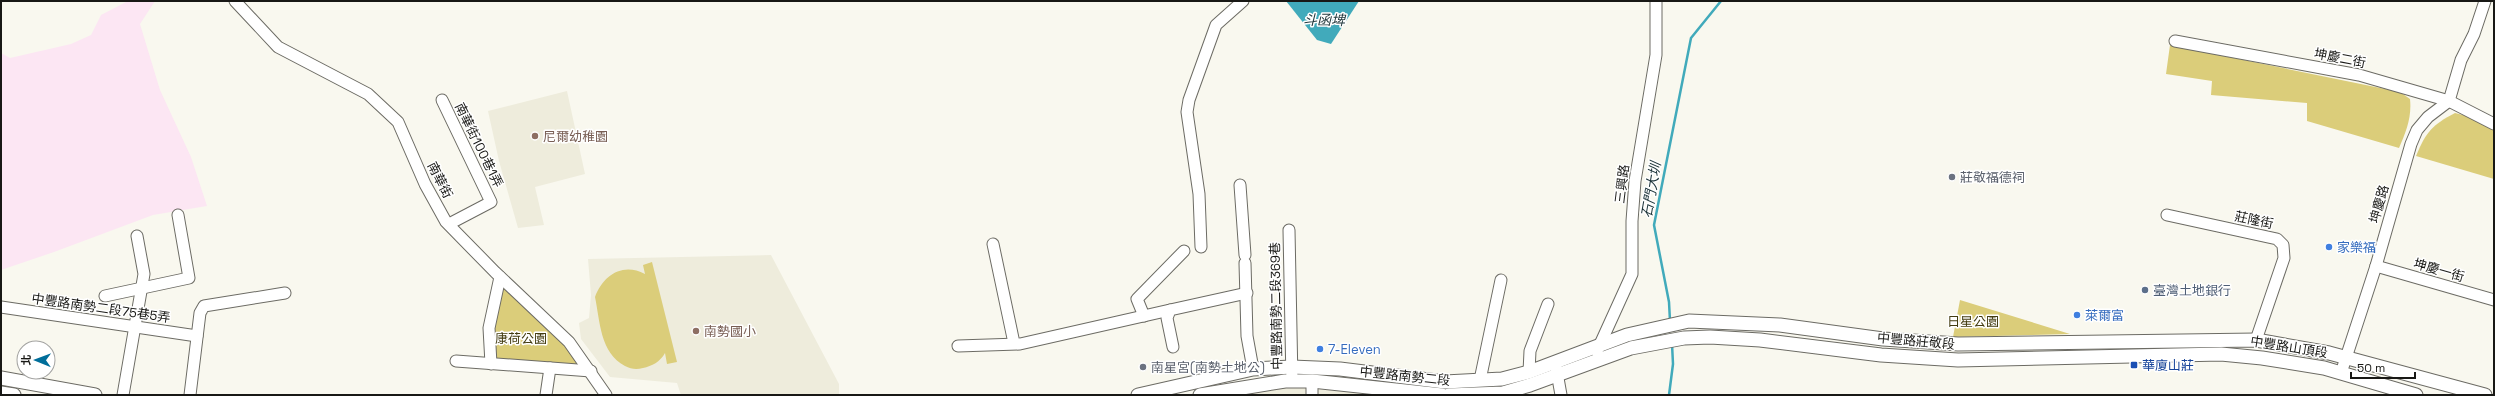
<svg xmlns="http://www.w3.org/2000/svg" width="2495" height="396" viewBox="0 0 2495 396" font-family="'Space Grotesk','Noto Sans TC',sans-serif">
<rect width="100%" height="100%" fill="#f9f8ef"/>
<g fill="#eeecdc">
<path d="M567 91 585 174 535 187 544 225 518 228 499 161 488 111Z"/>
<path d="M771 255 839 384V395H681L677 383 610 377 581 339 579 323 589 318 591 295 588 259Z"/>
<path d="M1285 386 1379 395H1233Z"/>
</g>
<path fill="#fce6f3" d="M128 1H155L140 24 160 90 191 157 207 206 153 215 54 252 1 270V53L10 58 71 44 91 35 101 15Z"/>
<g fill="#dbcd7a">
<path d="M2170 45 2400 92 2410 99C2412 117 2406 132 2399 148L2307 121V103L2211 95 2212 81 2166 74Z"/>
<path d="M2455 113 2494 123V179L2416 156C2426 132 2432 125 2455 113Z"/>
<path d="M652 262 677 362 667 364 665 353C660 362 652 366 643 368 636 370 631 369 625 366 600 353 600 321 595 297 603 275 623 262 645 274L643 265Z"/>
<path d="M500 277 591 371 491 364Z"/>
<path d="M1960 300 2070 334 1953 337Z"/>
</g>
<path fill="#41aabb" d="M1286 1H1359L1331 44 1317 40Z"/>
<g fill="none" stroke-linecap="round" stroke-linejoin="round">
<g stroke="#41aabb" stroke-width="2.5">
<path d="M1670 321 1669 302 1654 225 1691 38 1721 1"/>
<path d="M1669 395 1673 364 1672 344"/>
</g>
<g stroke="#6c6b64" stroke-width="13">
<g id="minor">
<path d="M235 1 278 47 368 94 398 122 425 184 446 222 495 272 569 342 606 395"/>
<path d="M2175 41 2359 75 2449 101 2494 124"/>
<path d="M442 100 491 202 449 224"/>
<path d="M1240 185 1245 255"/>
<path d="M2167 215 2277 239 2283 245 2284 258 2256 340"/>
<path d="M1289 230 1292 381"/>
<path d="M993 244 1014 343"/>
<path d="M1201 247 1199 194 1187 112 1189 100 1216 25 1243 1"/>
<path d="M1245 263 1247 336 1253 369"/>
<path d="M2376 266 2494 300"/>
<path d="M105 296 189 278 178 215"/>
<path d="M1 307 197 336"/>
<path d="M1144 316 1137 299 1184 251"/>
<path d="M958 346 1020 344 1170 310"/>
<path d="M1173 347 1167 318 1170 310 1247 293"/>
<path d="M1597 351 1632 274V221L1635 181 1656 55V1"/>
<path d="M456 361 591 371"/>
<path d="M491 364 489 328 500 277"/>
<path d="M1556 367 1561 395"/>
<path d="M1529 372 1530 351 1548 304"/>
<path d="M2341 373 2376 266 2411 144 2417 130 2428 117 2449 101 2461 60 2474 34 2485 1"/>
<path d="M1480 380 1501 280"/>
<path d="M123 395 144 274 137 236"/>
<path d="M190 395 200 313 204 306 285 293"/>
<path d="M546 395 550 368"/>
<path d="M1312 395V381"/>
</g>
</g>
<g stroke="#6c6b64" stroke-width="15">
<g id="major">
<path d="M1 378 95 395"/>
<path d="M1 393 14 395"/>
<path d="M1138 395 1253 369 1292 367 1340 369 1445 382 1502 379 1529 372 1627 335 1689 321 1780 325 1883 339 1958 344 2256 340 2329 353 2485 395"/>
<path d="M1200 395 1285 381H1312L1442 395"/>
<path d="M1449 395 1503 393 1530 385 1631 348 1684 338 1710 337 1760 340 1881 355 1958 360 2221 354 2262 358 2324 368 2416 395"/>
</g>
</g>
<use href="#minor" stroke="#fff" stroke-width="11"/>
<use href="#major" stroke="#fff" stroke-width="13"/>
</g>
<g fill="#8d6e63" stroke="#fff" stroke-width="1.5">
<circle cx="535" cy="136" r="4"/>
<circle cx="696" cy="331" r="4"/>
</g>
<g fill="#6b7280" stroke="#fff" stroke-width="1.5">
<circle cx="1952" cy="177" r="4"/>
<circle cx="1143" cy="367" r="4"/>
</g>
<g fill="#3f7fe0" stroke="#fff" stroke-width="1.5">
<circle cx="2329" cy="247" r="4"/>
<circle cx="2077" cy="315" r="4"/>
<circle cx="1320" cy="349" r="4"/>
</g>
<circle fill="#5c6f8a" stroke="#fff" stroke-width="1.5" cx="2145" cy="290" r="4"/>
<rect fill="#1a4fb4" stroke="#fff" stroke-width="1.5" x="2130" y="361" width="8" height="8" rx="2"/>
<g text-anchor="middle" dominant-baseline="central" stroke-width="3" stroke-linejoin="round" paint-order="stroke">
<g font-size="13" fill="#181815" stroke="#fff">
<text transform="translate(2340 58) rotate(11)">坤慶二街</text>
<text transform="translate(479 145) rotate(64)">南華街100巷1弄</text>
<text transform="translate(440 180) rotate(63)">南華街</text>
<text transform="translate(1622 184) rotate(-83)">三興路</text>
<text transform="translate(2379 204) rotate(-74)">坤慶路</text>
<text transform="translate(2254 220) rotate(12)">莊隆街</text>
<text transform="translate(2439 270) rotate(16)">坤慶一街</text>
<text transform="translate(1276 306) rotate(-91)">中豐路南勢二段369巷</text>
<text transform="translate(101 308) rotate(8)">中豐路南勢二段75巷5弄</text>
<text transform="translate(1916 341) rotate(5)">中豐路莊敬段</text>
<text transform="translate(2289 347) rotate(9)">中豐路山頂段</text>
<text transform="translate(1405 376) rotate(6)">中豐路南勢二段</text>
</g>
<g font-size="13" fill="#785e54" stroke="#fff" text-anchor="start">
<text x="543" y="136">尼爾幼稚園</text>
<text x="704" y="331">南勢國小</text>
</g>
<g font-size="13" fill="#5b616d" stroke="#fff" text-anchor="start">
<text x="1960" y="177">莊敬福德祠</text>
<text x="1151" y="367">南星宮(南勢土地公)</text>
</g>
<g font-size="13" fill="#366cbe" stroke="#fff" text-anchor="start">
<text x="2337" y="247">家樂福</text>
<text x="2085" y="315">萊爾富</text>
<text x="1328" y="349">7-Eleven</text>
</g>
<g font-size="13" fill="#4e5e75" stroke="#fff" text-anchor="start">
<text x="2153" y="290">臺灣土地銀行</text>
</g>
<g font-size="13" fill="#433c11" stroke="#fff">
<text x="1973" y="321">日星公園</text>
<text x="521" y="338">康荷公園</text>
</g>
<g font-size="13" fill="#164399" stroke="#fff" text-anchor="start">
<text x="2142" y="365">華廈山莊</text>
</g>
<g font-size="14" font-style="italic" fill="#1d3439" stroke="#fff">
<text x="1324" y="20">斗函埤</text>
<text transform="translate(1651 190) rotate(-80)">石門大圳</text>
</g>
</g>
<rect width="2495" height="396" fill="none" stroke="#181815" stroke-width="4"/>
<g transform="translate(36 360) rotate(271)"><circle r="19" fill="#ffffff" stroke="#a3a3a1"/>
<path d="M0-3L7 15L0 10L-7 15Z" fill="#006e9a"/>
<text y="-6" font-size="11" font-weight="bold" text-anchor="middle" fill="#181815">北</text>
</g>
<path d="M2351 372v6h64v-6" fill="none" stroke="#181815" stroke-width="2"/>
<text x="2357" y="372" font-size="12" fill="#181815" stroke="#ffffff" stroke-width="3" paint-order="stroke">50 m</text>
</svg>
